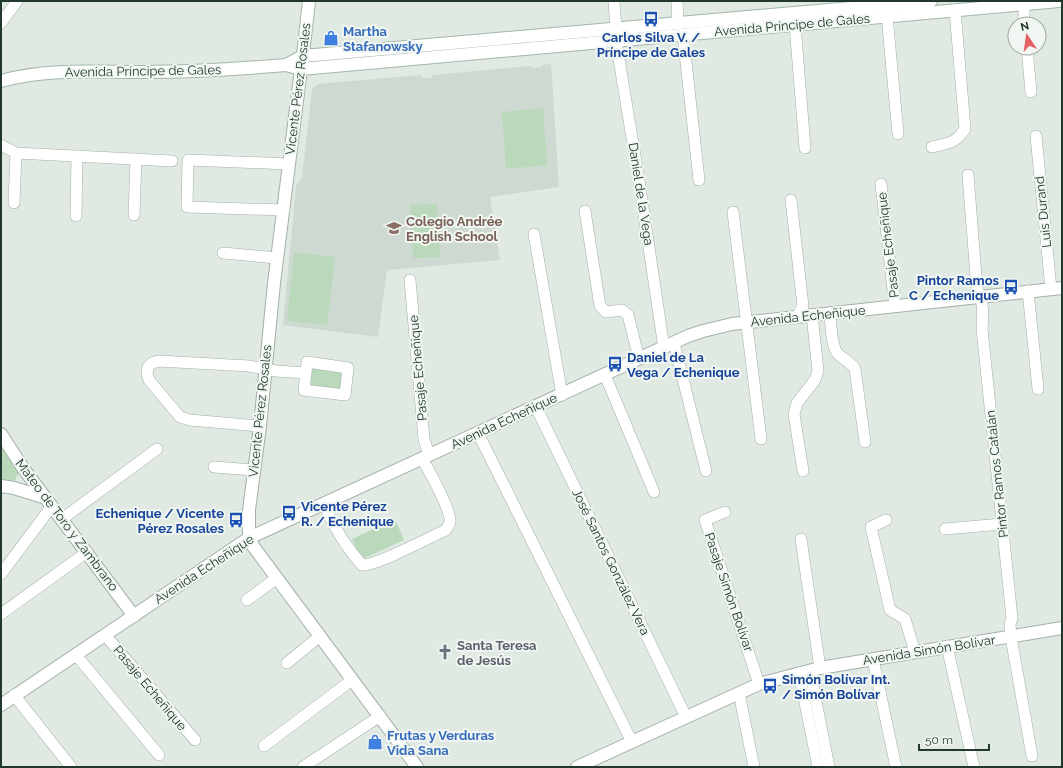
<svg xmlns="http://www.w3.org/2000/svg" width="1063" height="768" viewBox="0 0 1063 768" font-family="Raleway,sans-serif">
<rect width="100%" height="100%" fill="#e0e9e2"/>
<path fill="#ced9d1" d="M551 64 559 187 490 197 500 260 387 270 378 337 283 325 296 186 302 178 312 89 318 84 420 75 423 78H431L433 75 529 66 533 68 541 67 542 65Z"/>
<g fill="#bad9ba">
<path d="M543 108 547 165 506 169 502 112Z"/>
<path d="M437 204 440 257 413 258 410 205Z"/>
<path d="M294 252 335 257 327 325 287 321Z"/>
<path d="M312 367 344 371 342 389 310 386Z"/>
<path d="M1 446 19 473 15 480 9 484 1 483Z"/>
<path d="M395 519 404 540 365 558 360 556 352 539Z"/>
</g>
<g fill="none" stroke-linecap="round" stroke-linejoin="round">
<g stroke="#a3b0a8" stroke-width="12">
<g id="minor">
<path d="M614 1 616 29"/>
<path d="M677 1 678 23"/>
<path d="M1024 4V24"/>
<path d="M887 16 898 134"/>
<path d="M1 23 17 1"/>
<path d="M795 25 805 148"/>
<path d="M683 35 699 180"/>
<path d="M616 41 638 174 664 348"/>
<path d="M1027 48 1031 92"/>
<path d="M1036 136 1051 289"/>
<path d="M1 145 16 153 172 161"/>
<path d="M932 147C948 143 955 144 965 129L955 10"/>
<path d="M968 175 977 289 975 296"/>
<path d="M881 184 895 306"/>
<path d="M791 200 803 306 797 317"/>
<path d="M14 203 16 153"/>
<path d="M284 210 187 207 188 160 289 164"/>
<path d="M585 211 600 306 606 312 622 310 628 315 639 359"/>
<path d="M733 212 761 439"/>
<path d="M134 215 136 159"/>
<path d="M76 216 77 156"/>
<path d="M534 234 562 395"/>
<path d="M223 253 277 258"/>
<path d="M410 280 424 439 429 455"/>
<path d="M977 289C984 302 983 315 982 329L1012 618 1010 624 1011 637 1032 756"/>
<path d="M1028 291 1038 389"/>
<path d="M830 313C831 324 831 346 838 354 843 359 851 362 855 369L865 442"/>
<path d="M674 343 706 471"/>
<path d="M605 375 654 492"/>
<path d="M536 407 686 717"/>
<path d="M260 426 190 420 180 417 149 380 147 374 148 367 152 363 158 361 249 366 276 371 306 373 307 362 348 368 345 395 304 390 306 373"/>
<path d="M478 433 632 742"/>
<path d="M214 467 254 470"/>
<path d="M803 471 794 414 797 403 815 380 818 371 812 315"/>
<path d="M324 504C333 526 346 547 362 565 376 566 430 537 446 530 447 527 450 524 450 522 451 510 429 470 422 459"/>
<path d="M725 512 705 520 759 684"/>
<path d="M62 519 157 449"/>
<path d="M886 520 871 527 890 610 905 619 915 652"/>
<path d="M945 529 1002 524"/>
<path d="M801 539 820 668"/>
<path d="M1 574 52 506"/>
<path d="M247 600 277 578"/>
<path d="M1 614 87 552"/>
<path d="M105 635 195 740"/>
<path d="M947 646 974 767"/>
<path d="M76 655 159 755"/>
<path d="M873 659 896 767"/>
<path d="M287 663 320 636"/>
<path d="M810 671 829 767"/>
<path d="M799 673 818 767"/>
<path d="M739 693 754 767"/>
<path d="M14 695 71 767"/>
<path d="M264 746 352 680"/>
<path d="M303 767 380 716"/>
</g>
</g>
<g stroke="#a3b0a8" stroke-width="14">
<g id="tertiary">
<path d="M301 69 274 283 260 426 249 510V538L253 546 417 767"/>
<path d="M1 434 23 468 134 616"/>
<path d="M1 486 14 488 46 498"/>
<path d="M1 705 249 538 688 336 703 331 732 324 1062 288"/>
<path d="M577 767 759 684 820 668 1062 628"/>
</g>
</g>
<g stroke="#a2b7aa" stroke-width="14">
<g id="secondary">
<path d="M302 63 309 1"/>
<path d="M286 65 303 56 931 1"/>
<path d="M1 81C47 68 96 72 143 72 191 72 239 69 286 65L301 69 1059 1"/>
</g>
</g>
<use href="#minor" stroke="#fff" stroke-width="11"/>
<use href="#tertiary" stroke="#fff" stroke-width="12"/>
<use href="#secondary" stroke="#fff" stroke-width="12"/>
</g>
<defs>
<g id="bus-bare" transform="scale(1.2)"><path d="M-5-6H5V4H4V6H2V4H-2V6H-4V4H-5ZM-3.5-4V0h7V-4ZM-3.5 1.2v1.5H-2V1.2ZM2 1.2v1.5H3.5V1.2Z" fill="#1a4fb4" stroke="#f0f6f1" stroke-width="2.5" paint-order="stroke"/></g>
<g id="shop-bare" transform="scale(1.2)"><path d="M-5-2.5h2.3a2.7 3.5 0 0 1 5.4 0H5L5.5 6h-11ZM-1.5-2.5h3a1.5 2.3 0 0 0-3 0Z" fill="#3f7fe0" stroke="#f0f6f1" stroke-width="2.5" paint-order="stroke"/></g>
<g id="school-bare" transform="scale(1.2)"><path d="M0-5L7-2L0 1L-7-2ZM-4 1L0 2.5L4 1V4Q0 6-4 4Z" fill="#8d6e63" stroke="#f0f6f1" stroke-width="2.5" paint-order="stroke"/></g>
<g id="church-bare" transform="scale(1.2)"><path d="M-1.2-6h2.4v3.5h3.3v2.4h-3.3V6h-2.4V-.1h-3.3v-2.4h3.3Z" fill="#6b7280" stroke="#f0f6f1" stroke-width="2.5" paint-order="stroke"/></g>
</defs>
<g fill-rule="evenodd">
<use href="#bus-bare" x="651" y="19"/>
<use href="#shop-bare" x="331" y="38"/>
<use href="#school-bare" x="394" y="228"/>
<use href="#bus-bare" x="1011" y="287"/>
<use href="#bus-bare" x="615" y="364"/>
<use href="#bus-bare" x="289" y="513"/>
<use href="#bus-bare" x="236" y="520"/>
<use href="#church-bare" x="445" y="652"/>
<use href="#bus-bare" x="770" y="686"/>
<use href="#shop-bare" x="375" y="742"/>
</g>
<g text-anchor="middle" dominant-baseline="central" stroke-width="4" stroke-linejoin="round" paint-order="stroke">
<g font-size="13" fill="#22382c" stroke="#f0f6f1">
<text transform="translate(792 25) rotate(-5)">Avenida Príncipe de Gales</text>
<text transform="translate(143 71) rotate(-1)">Avenida Príncipe de Gales</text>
<text transform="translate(298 89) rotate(-83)">Vicente Pérez Rosales</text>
<text transform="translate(641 194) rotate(81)">Daniel de la Vega</text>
<text transform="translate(1043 212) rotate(-96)">Luis Durand</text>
<text transform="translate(888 245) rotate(-97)">Pasaje Echeñique</text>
<text transform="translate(808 316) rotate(-6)">Avenida Echeñique</text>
<text transform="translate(418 368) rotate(-95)">Pasaje Echeñique</text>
<text transform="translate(260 411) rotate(-84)">Vicente Pérez Rosales</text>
<text transform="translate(504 421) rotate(-25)">Avenida Echeñique</text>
<text transform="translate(997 474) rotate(-96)">Pintor Ramos Catalán</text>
<text transform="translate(67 525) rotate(53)">Mateo de Toro y Zambrano</text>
<text transform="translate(611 562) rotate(64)">José Santos González Vera</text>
<text transform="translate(204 569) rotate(-33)">Avenida Echeñique</text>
<text transform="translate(729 592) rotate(71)">Pasaje Simón Bolívar</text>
<text transform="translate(929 650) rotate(-9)">Avenida Simón Bolívar</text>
<text transform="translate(150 688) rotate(50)">Pasaje Echeñique</text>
</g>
<g font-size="13" font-weight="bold" fill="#366cbe" stroke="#f0f6f1" text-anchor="start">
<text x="343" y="31">Martha<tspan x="343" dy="15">Stafanowsky</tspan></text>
<text x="387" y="735">Frutas y Verduras<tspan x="387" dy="15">Vida Sana</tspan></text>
</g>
<g font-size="13" font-weight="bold" fill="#164399" stroke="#f0f6f1" text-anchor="start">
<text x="651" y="37" text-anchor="middle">Carlos Silva V. /<tspan x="651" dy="15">Príncipe de Gales</tspan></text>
<text x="999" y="280" text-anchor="end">Pintor Ramos<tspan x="999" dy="15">C / Echenique</tspan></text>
<text x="627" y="357">Daniel de La<tspan x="627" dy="15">Vega / Echenique</tspan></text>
<text x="301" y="506">Vicente Pérez<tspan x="301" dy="15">R. / Echenique</tspan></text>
<text x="224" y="513" text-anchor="end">Echenique / Vicente<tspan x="224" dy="15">Pérez Rosales</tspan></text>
<text x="782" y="679">Simón Bolívar Int.<tspan x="782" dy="15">/ Simón Bolívar</tspan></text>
</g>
<g font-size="13" font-weight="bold" fill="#785e54" stroke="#f0f6f1" text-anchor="start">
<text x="406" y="221">Colegio Andrée<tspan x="406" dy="15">English School</tspan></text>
</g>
<g font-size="13" font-weight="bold" fill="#5b616d" stroke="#f0f6f1" text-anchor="start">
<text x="457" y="645">Santa Teresa<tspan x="457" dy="15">de Jesús</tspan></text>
</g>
</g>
<rect width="1063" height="768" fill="none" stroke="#22382c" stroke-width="4"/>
<g transform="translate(1027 36) rotate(347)"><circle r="19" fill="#f0f6f1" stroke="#9eaaa2"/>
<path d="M0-3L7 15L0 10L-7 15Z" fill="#e76061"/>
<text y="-6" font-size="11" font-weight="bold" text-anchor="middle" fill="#22382c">N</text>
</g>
<path d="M919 744v6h70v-6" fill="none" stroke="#22382c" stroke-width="2"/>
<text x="925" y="744" font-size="12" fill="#22382c" stroke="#f0f6f1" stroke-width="3" paint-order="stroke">50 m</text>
</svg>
